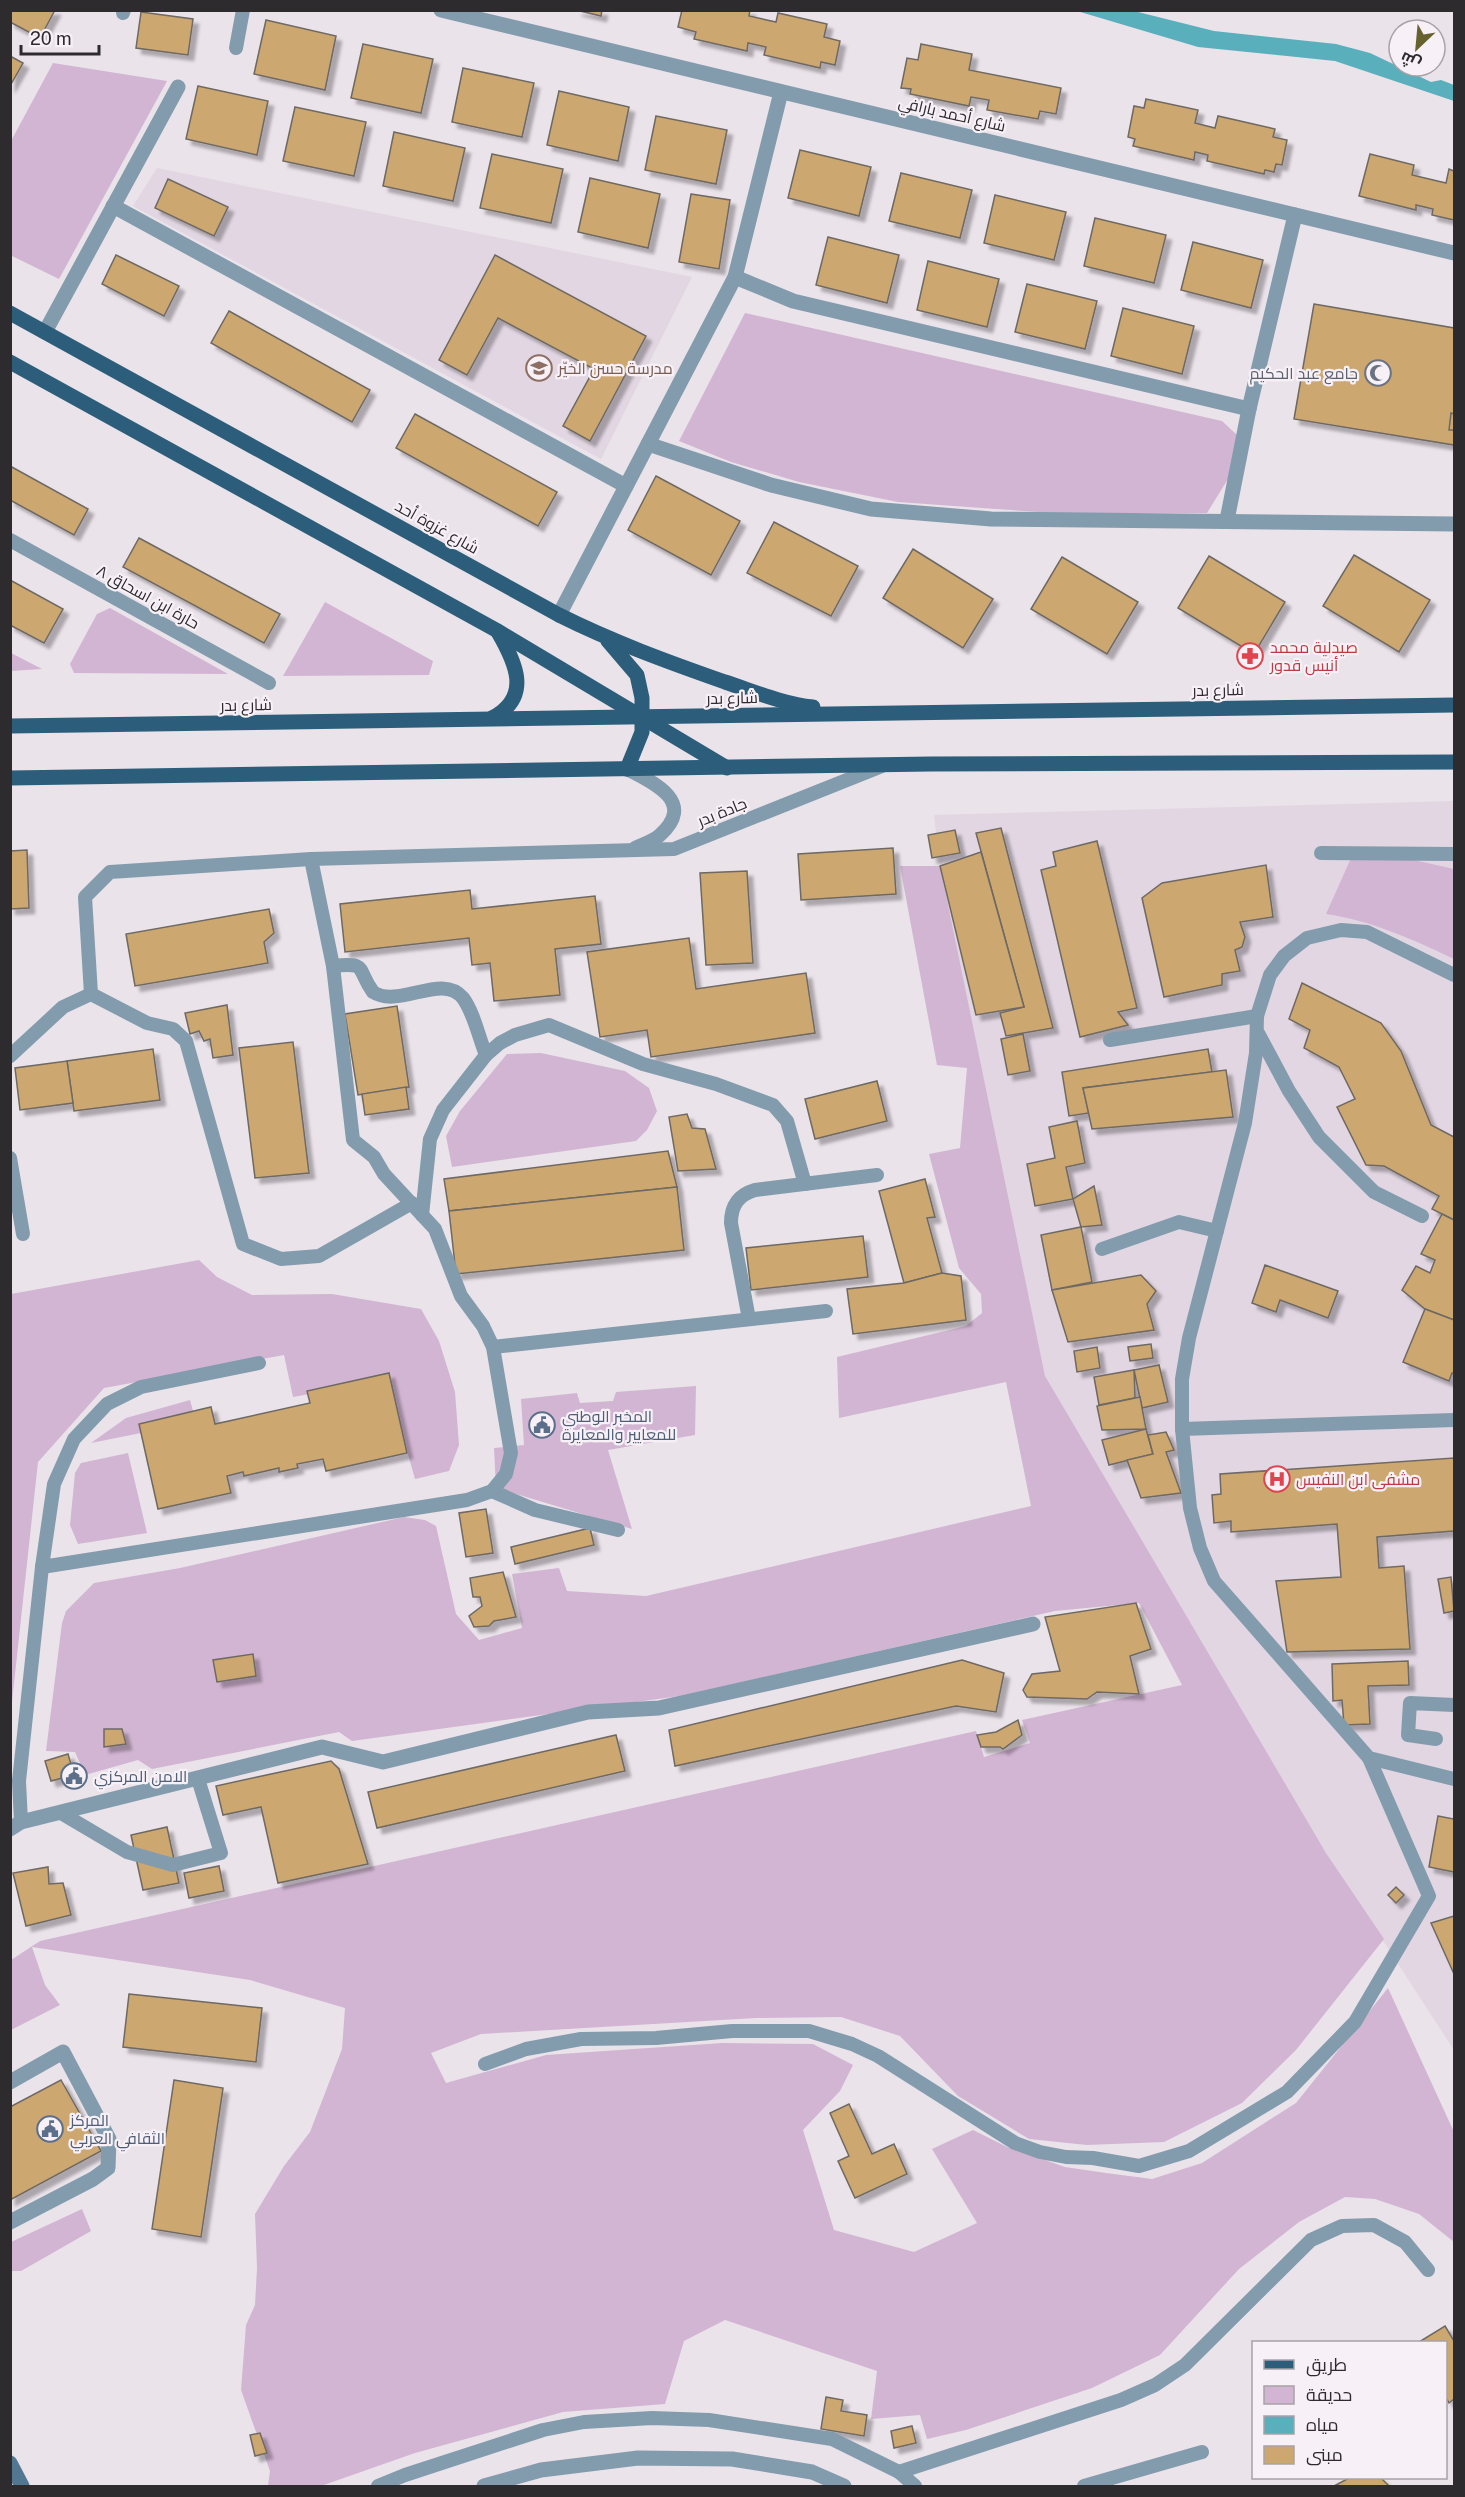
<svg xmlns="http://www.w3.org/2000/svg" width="1465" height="2497" viewBox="0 0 1465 2497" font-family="'Public Sans',Cairo,sans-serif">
<defs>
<filter id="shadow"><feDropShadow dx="5.5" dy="5.5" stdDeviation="1.5" flood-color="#0004"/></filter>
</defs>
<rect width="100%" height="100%" fill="#eae3ea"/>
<g fill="#e1d6e2">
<path d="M157 168 692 277 601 459 133 206Z"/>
<path d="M1454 801V2050L1326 1853 1156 1581 1045 1376 943 894 934 815Z"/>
</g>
<g fill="#d2b5d3">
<path d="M53 63 167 81 59 279 10 255 11 141Z"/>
<path d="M745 313 1222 421 1237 435 1228 479 1207 513H1052L898 502 799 482 731 462 679 441Z"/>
<path d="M325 602 433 661 429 675 283 676Z"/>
<path d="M110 608 228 674 74 673 70 664 97 614Z"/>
<path d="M10 653H11L42 669 11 671Z"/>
<path d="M1356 847 1454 869V959C1414 940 1370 920 1326 914Z"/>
<path d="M900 866H940L1045 1376 1326 1853 1384 1939 1296 2050 1242 2103 1164 2142 1087 2145 1029 2139 958 2096 900 2036 841 2017 756 2018 481 2034 431 2053 446 2083 546 2055 722 2043 813 2044 853 2065 840 2091 803 2130 834 2230 914 2252 977 2223 932 2149 973 2130 1007 2147 1065 2167 1106 2173 1152 2179 1202 2163 1296 2103 1388 1988 1454 2132V2242L1419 2214 1375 2199 1345 2197 1299 2222 1239 2269 1160 2355 1092 2388 966 2430 927 2439 920 2415 871 2419 877 2371 725 2320 684 2341 665 2404 563 2412 415 2453 321 2486H268L270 2471 241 2390 246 2325 255 2305 257 2268 255 2214 284 2166 310 2132 342 2049 345 2008 250 1980 32 1947 45 1985 60 2005 11 2030V1960L40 1941 976 1731 984 1757 1030 1743 1022 1720 1182 1685 1139 1603 1055 1611 680 1696 352 1741 339 1732 152 1769 138 1760 85 1775 75 1752 46 1751 62 1623 66 1611 94 1583 180 1568 404 1517 425 1520 436 1526 456 1614 479 1640 522 1628 512 1574 559 1568 567 1591 646 1596 1031 1506 1006 1382 839 1418 837 1357 966 1326 982 1313 981 1294 959 1268 929 1154 960 1148 967 1068 937 1065Z"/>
<path d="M541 1053 625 1071 649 1088 657 1111 647 1130 636 1141 452 1167 446 1136 460 1111 507 1054Z"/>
<path d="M199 1260 217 1277 252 1295 332 1294 421 1309 439 1341 455 1392 459 1445 449 1471 415 1479 387 1380 293 1397 284 1355 104 1388 38 1462 11 1711V1294Z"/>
<path d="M696 1386 695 1435 608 1450 632 1529 496 1488 494 1448 524 1445 521 1399 577 1393 580 1403 613 1401 616 1392Z"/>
<path d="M190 1400 196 1422 91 1443 126 1418Z"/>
<path d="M128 1453 147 1533 78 1544 70 1525 75 1473 81 1463Z"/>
<path d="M82 2209 91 2231 21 2271H11V2242Z"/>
</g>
<path fill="#59afbb" d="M1077 11H1134L1214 31 1336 44 1370 53 1431 82 1441 80 1454 85V101L1335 61 1198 47Z"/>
<g fill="#cda770" stroke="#6e6963" stroke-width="1.5" filter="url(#shadow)">
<path d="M10 10H55L40 38 10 22Z"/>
<path d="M576 10H602L601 16Z"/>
<path d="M682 10H750L749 16 776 22 778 13 827 24 824 37 840 41 835 65 821 62 820 68 764 55 766 47 748 43 747 51 694 39 696 32 678 27Z"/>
<path d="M141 12 193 19 188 55 136 48Z"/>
<path d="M266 20 336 36 325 90 254 74Z"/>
<path d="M363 44 433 59 421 113 351 98Z"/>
<path d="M921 44 972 54 969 70 1061 88 1056 114 1040 111 1038 119 987 110 989 100 971 97 969 106 910 94 911 89 901 88 907 58 918 60Z"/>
<path d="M10 56 23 63 10 86Z"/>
<path d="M463 68 534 83 522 137 452 122Z"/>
<path d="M198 86 268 101 257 155 186 139Z"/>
<path d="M559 91 629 107 618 161 547 145Z"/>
<path d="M1146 99 1198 110 1195 123 1215 128 1218 116 1275 129 1273 137 1287 140 1282 165 1276 164 1274 172 1265 170 1264 174 1207 161 1208 155 1195 152 1194 160 1133 146 1135 139 1128 137 1134 106 1144 108Z"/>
<path d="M295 107 366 122 354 176 283 161Z"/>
<path d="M656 116 727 130 716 184 645 170Z"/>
<path d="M394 132 465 148 453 201 383 186Z"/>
<path d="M800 150 871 167 859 216 788 198Z"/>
<path d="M492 154 563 169 551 223 480 208Z"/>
<path d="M1370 154 1414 165 1412 175 1446 183 1449 169 1454 171V220L1432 215 1433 209 1416 205V210L1359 196Z"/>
<path d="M901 173 972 190 960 238 889 221Z"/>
<path d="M590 178 660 194 648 248 578 232Z"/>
<path d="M168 179 228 207 214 236 155 208Z"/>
<path d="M691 194 730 200 719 269 679 262Z"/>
<path d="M995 195 1066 212 1054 260 984 243Z"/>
<path d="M1095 218 1166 235 1154 283 1084 266Z"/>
<path d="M828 237 899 255 887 303 816 285Z"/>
<path d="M1193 242 1263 260 1251 308 1181 290Z"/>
<path d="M116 255 179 286 164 316 102 284Z"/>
<path d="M495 255 646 336 590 441 563 426 594 369 498 318 467 375 439 360Z"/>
<path d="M928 261 999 279 987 327 917 310Z"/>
<path d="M1027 284 1097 301 1085 349 1015 332Z"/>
<path d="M1314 304 1454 328V445L1294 419Z"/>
<path d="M1123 308 1194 326 1182 374 1111 356Z"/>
<path d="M229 311 370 390 352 422 211 343Z"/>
<path d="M1451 413 1454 414V430H1449Z"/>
<path d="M415 414 557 492 538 526 396 448Z"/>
<path d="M10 466 88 509 74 535 10 500Z"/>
<path d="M656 476 740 521 711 575 628 530Z"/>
<path d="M774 522 858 566 831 616 747 573Z"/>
<path d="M139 538 280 614 264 643 123 567Z"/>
<path d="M913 549 993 599 963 648 883 598Z"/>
<path d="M1354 555 1430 600 1399 652 1323 606Z"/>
<path d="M1209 556 1285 602 1254 654 1178 608Z"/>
<path d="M1062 557 1138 602 1107 654 1031 609Z"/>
<path d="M10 580 63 609 44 643 10 625Z"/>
<path d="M1001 828 1053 1028 1006 1036 1000 1013 1024 1007 976 833Z"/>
<path d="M955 830 960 853 932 858 928 835Z"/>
<path d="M1097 841 1137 1008 1118 1012 1128 1025 1080 1037 1041 870 1056 866 1053 852Z"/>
<path d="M893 848 896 894 801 900 798 854Z"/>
<path d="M27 850 29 908 10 909V851Z"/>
<path d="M981 852 1024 1007 976 1015 940 866Z"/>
<path d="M1266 865 1273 917 1240 922 1245 937 1242 947 1235 950 1240 971 1222 974V985L1164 997 1142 898 1162 883Z"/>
<path d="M747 871 753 963 706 965 700 873Z"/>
<path d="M470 890 472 909 595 896 601 944 555 949 560 995 494 1001 490 963 472 965 469 938 345 952 340 904Z"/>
<path d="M269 909 274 933 264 942 268 963 135 986 126 934Z"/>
<path d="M689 938 696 989 806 973 815 1033 651 1057 647 1030 600 1037 587 952Z"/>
<path d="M1302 983 1381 1023 1401 1051 1431 1125 1454 1137V1220L1432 1209 1439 1196 1384 1166 1366 1165 1337 1107 1355 1099 1339 1067 1304 1048 1310 1030 1289 1019Z"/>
<path d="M227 1005 233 1055 213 1058 210 1039 204 1041 199 1031 190 1034 185 1013Z"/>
<path d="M397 1006 409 1087 358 1095 345 1014Z"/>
<path d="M1023 1034 1030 1071 1008 1075 1001 1039Z"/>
<path d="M293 1042 309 1173 255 1178 239 1048Z"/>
<path d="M153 1049 160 1100 74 1111 67 1061Z"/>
<path d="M1208 1049 1212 1072 1083 1088 1089 1113 1069 1116 1062 1072Z"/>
<path d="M67 1061 73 1103 20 1110 15 1068Z"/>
<path d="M1226 1070 1233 1117 1092 1129 1083 1088Z"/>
<path d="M877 1081 887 1121 815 1139 805 1099Z"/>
<path d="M406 1087 409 1109 365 1115 362 1094Z"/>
<path d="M687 1114 692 1128 705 1129 716 1169 678 1171 669 1117Z"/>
<path d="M1077 1121 1085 1163 1066 1167 1073 1199 1035 1206 1027 1164 1055 1158 1049 1127Z"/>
<path d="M668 1151 677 1187 449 1211 444 1179Z"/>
<path d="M925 1179 935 1217 927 1218 942 1273 904 1283 879 1191Z"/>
<path d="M1094 1186 1102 1225 1081 1227 1073 1199Z"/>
<path d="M677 1187 684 1250 456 1274 449 1211Z"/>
<path d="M1442 1214 1454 1220V1320L1425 1309 1402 1290 1416 1266 1430 1273 1435 1260 1421 1254Z"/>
<path d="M1081 1227 1092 1282 1052 1290 1041 1235Z"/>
<path d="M863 1236 868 1277 751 1290 746 1248Z"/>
<path d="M1265 1265 1338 1291 1328 1318 1280 1300 1276 1312 1252 1303Z"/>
<path d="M942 1273 961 1276 966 1320 853 1334 847 1289 904 1283Z"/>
<path d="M1141 1275 1156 1291 1147 1304 1154 1330 1068 1342 1052 1290Z"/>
<path d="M1425 1309 1454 1320V1374L1452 1373 1449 1381 1403 1362Z"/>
<path d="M1151 1344 1153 1358 1130 1361 1128 1347Z"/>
<path d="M1097 1347 1100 1368 1077 1372 1074 1351Z"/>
<path d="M1159 1365 1168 1402 1142 1408 1134 1370Z"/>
<path d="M1134 1370 1135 1398 1099 1405 1094 1377Z"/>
<path d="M389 1373 407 1453 326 1471 323 1459 297 1464 298 1468 279 1472V1468L244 1476 243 1472 227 1476 231 1493 158 1509 139 1424 211 1407 215 1424 310 1403 307 1391Z"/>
<path d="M1140 1397 1146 1429 1102 1430 1097 1406Z"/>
<path d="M1146 1429 1153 1454 1109 1465 1102 1440Z"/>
<path d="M1166 1432 1174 1450 1166 1452 1181 1493 1141 1498 1127 1460 1153 1454 1148 1435Z"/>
<path d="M1454 1458V1531L1377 1537 1379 1568 1404 1566 1410 1649 1287 1652 1276 1581 1341 1577 1337 1524 1231 1532V1521L1214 1523 1212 1495 1221 1494 1220 1474Z"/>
<path d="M486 1509 493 1553 466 1557 459 1513Z"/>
<path d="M590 1528 594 1545 515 1564 511 1547Z"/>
<path d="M503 1572 516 1617 494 1621 489 1626 474 1627 469 1616 482 1606 480 1597H473L470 1578Z"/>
<path d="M1451 1577 1454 1611 1444 1613 1438 1579Z"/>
<path d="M1136 1603 1151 1649 1130 1656 1139 1694 1097 1692 1087 1699 1027 1697 1023 1690 1032 1674 1060 1671 1045 1617Z"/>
<path d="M253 1654 256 1676 217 1682 213 1660Z"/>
<path d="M962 1660 1004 1673 996 1712 956 1706 675 1766 669 1730Z"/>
<path d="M1408 1661 1409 1685 1368 1686 1370 1724 1344 1725 1342 1700 1333 1701 1332 1664Z"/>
<path d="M1018 1720 1022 1735 1003 1749 1000 1747H981L977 1735 996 1732Z"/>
<path d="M104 1729H122L126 1744 104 1747Z"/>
<path d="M616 1735 625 1771 377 1828 368 1792Z"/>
<path d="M68 1754 74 1775 51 1781 45 1761Z"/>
<path d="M331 1761 339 1769 368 1864 278 1883 261 1807 223 1815 216 1786Z"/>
<path d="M1438 1816 1454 1819V1872L1429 1867Z"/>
<path d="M167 1827 179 1883 143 1890 131 1835Z"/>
<path d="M219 1866 224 1891 189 1898 184 1873Z"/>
<path d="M48 1867 49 1884 63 1883 71 1915 26 1926 13 1873Z"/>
<path d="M1396 1887 1404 1895 1396 1903 1388 1895Z"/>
<path d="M1454 1916V1974L1431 1923Z"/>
<path d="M129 1994 262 2008 256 2062 123 2047Z"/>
<path d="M61 2080 101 2151 10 2200V2107Z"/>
<path d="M174 2080 223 2088 201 2237 152 2229Z"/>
<path d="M849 2104 872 2154 894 2144 907 2174 855 2198 838 2161 849 2156 830 2113Z"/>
<path d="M1445 2326 1454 2341V2399L1449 2403 1446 2398V2342H1419Z"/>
<path d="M826 2397 843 2400 841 2411 867 2415 864 2436 821 2429Z"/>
<path d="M912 2426 916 2443 894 2448 891 2431Z"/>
<path d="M260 2433 267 2453 255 2456 250 2435Z"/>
<path d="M1349 2478H1381L1389 2486H1334Z"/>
</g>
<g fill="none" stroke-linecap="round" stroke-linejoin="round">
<g stroke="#829cad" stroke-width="14">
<path d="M123 13 124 10"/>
<path d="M236 48 243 10"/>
<path d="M10 540 269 683"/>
<path d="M627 769C653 782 697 802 660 835 654 841 643 844 635 848"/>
<path d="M1321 853 1454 854"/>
<path d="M333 966C369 962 356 969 373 992 399 1009 442 972 463 998 474 1013 479 1038 486 1055"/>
<path d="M1454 975 1367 932 1341 930 1307 938 1284 956 1270 975 1257 1016 1256 1053 1245 1123 1189 1338 1182 1379V1429L1190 1508 1200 1548 1214 1581 1369 1758 1454 1779"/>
<path d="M1258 1033 1289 1091 1319 1137 1374 1192 1422 1216"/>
<path d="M1110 1040 1257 1016"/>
<path d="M10 1056 63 1007 91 994"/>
<path d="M10 1158 23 1234"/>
<path d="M412 1203 319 1256 281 1259 243 1244 186 1041 173 1029 147 1023 91 994 85 897 110 872 311 859 674 849 882 766"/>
<path d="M422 1215 430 1139 443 1110 486 1055 500 1043 515 1035 549 1025 643 1064 716 1084 773 1105 787 1121 805 1184"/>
<path d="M1102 1249 1179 1222 1217 1231"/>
<path d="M749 1319 731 1223C731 1206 738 1195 755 1190L877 1175"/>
<path d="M493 1347 826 1311"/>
<path d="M1182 1429 1454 1420"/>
<path d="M492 1491 535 1510 618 1530"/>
<path d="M42 1567 54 1484 74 1439 107 1404 141 1387 259 1363"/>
<path d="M1436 1739 1408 1735 1410 1703 1454 1705"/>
<path d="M61 1813 127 1852 173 1865 221 1853 198 1779"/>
<path d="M21 1822 19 1781 42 1567 467 1500 492 1491 506 1474 511 1453 493 1347 483 1326 461 1296 435 1229 384 1174 374 1157 353 1140 333 966 311 859"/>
<path d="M485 2064 526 2049 581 2039 656 2038 732 2031H809L852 2044 878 2056 1015 2143 1040 2152 1066 2157 1093 2158 1139 2166 1189 2151 1287 2092 1355 2022 1429 1896 1369 1758"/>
<path d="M899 2472 1121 2400 1155 2385 1185 2365 1311 2240 1342 2226 1374 2225 1405 2242 1428 2270"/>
<path d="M378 2486 405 2475 543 2430 584 2422 652 2418 709 2420 832 2439 899 2472 915 2486"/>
<path d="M1084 2486 1202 2452"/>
</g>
<g stroke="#829cad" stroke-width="15">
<path d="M441 10 1454 253"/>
<path d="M113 206 626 486"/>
<path d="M735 277 793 301 1249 409 1295 215"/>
<path d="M45 332 178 87"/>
<path d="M648 444 771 485 871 509 991 519 1454 524"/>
<path d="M1227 520 1249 409"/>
<path d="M559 615 735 277 781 92"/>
<path d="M10 1829 21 1822 322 1747 383 1762 588 1712 659 1708 1033 1624"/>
<path d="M10 2082 63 2052 109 2139 108 2168 93 2179 10 2222"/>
<path d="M484 2486 541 2470 638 2458 732 2459 812 2472 844 2486"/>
</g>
<path stroke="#517890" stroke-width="15" d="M10 2463 22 2486"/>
<g stroke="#2c5e7b" stroke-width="15">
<path d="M10 313 559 615C613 642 668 662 725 682 753 691 783 704 813 707"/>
<path d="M10 362 496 630 727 768"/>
<path d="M608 641 637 675 642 698V732L627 769"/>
<path d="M492 718C532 697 516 663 498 632"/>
<path d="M10 726 1454 705"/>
<path d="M10 778 931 764 1454 762"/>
</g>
</g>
<defs>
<g id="school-ring" transform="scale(1.35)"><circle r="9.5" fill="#f7f1f7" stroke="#8d6e63" stroke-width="1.5"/><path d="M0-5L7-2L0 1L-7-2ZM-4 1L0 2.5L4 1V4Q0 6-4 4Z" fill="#8d6e63"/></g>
<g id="mosque-ring" transform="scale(1.35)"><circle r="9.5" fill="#f7f1f7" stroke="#6b7280" stroke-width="1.5"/><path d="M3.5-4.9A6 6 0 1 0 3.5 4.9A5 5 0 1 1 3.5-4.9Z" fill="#6b7280"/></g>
<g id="pharmacy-ring" transform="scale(1.35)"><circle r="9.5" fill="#f7f1f7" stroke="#e0444e" stroke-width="1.5"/><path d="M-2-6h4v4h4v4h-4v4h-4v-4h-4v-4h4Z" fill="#e0444e"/></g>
<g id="civic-ring" transform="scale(1.35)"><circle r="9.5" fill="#f7f1f7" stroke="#5c6f8a" stroke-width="1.5"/><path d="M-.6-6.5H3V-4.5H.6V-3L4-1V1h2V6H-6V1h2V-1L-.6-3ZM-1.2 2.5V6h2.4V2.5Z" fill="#5c6f8a"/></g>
<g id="hospital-ring" transform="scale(1.35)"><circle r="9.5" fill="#f7f1f7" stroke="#e0444e" stroke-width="1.5"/><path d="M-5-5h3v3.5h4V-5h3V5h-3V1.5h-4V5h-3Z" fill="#e0444e"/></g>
</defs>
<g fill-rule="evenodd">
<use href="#school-ring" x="539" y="368"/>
<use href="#mosque-ring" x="1378" y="373"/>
<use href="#pharmacy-ring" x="1250" y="656"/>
<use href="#civic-ring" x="542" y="1425"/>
<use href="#hospital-ring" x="1277" y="1479"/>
<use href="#civic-ring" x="74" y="1776"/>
<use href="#civic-ring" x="50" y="2129"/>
</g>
<g text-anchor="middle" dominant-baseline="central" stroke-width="4.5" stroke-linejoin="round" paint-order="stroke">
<g font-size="16" fill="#2d2b2d" stroke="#f7f1f7">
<text transform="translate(952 114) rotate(13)">شارع أحمد بارافي</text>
<text transform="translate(437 527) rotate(29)">شارع غزوة أحد</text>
<text transform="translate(148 597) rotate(29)">حارة ابن اسحاق ٨</text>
<text transform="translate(1218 690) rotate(-1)">شارع بدر</text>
<text transform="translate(732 698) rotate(-1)">شارع بدر</text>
<text transform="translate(246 705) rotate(-1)">شارع بدر</text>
<text transform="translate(722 812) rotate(-22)">جادة بدر</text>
</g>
<g font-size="16" fill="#785e54" stroke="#f7f1f7" text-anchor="start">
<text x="558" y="368">مدرسة حسن الخيّر</text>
</g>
<g font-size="16" fill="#5b616d" stroke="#f7f1f7" text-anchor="end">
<text x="1358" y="373">جامع عبد الحكيم</text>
</g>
<g font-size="16" fill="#be3a42" stroke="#f7f1f7" text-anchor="start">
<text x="1270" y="647">صيدلية محمد<tspan x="1270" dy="18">أنيس قدور</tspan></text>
<text x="1296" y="1479">مشفى ابن النفيس</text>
</g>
<g font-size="16" fill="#4e5e75" stroke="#f7f1f7" text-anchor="start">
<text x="562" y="1416">المخبر الوطني<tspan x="562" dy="18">للمعايير والمعايرة</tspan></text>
<text x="94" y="1776">الامن المركزي</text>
<text x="70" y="2120">المركز<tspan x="70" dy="18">الثقافي العربي</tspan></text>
</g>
</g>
<rect width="1465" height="2497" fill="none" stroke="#2d2b2d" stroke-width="24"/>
<rect x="1252" y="2341" width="195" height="138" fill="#f7f1f7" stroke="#a6a2a6" stroke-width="1.5"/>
<rect x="1264" y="2360" width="30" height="9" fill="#2c5e7b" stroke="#a6a2a6" stroke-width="1.5"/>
<text x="1306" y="2371" font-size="18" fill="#2d2b2d">طريق</text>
<rect x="1264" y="2386" width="30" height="18" fill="#d2b5d3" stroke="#a6a2a6" stroke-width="1.5"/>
<text x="1306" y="2401" font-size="18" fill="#2d2b2d">حديقة</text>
<rect x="1264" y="2416" width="30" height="18" fill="#59afbb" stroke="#a6a2a6" stroke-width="1.5"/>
<text x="1306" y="2431" font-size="18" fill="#2d2b2d">مياه</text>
<rect x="1264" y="2446" width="30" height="18" fill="#cda770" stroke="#a6a2a6" stroke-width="1.5"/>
<text x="1306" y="2461" font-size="18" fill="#2d2b2d">مبنى</text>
<g transform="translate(1417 48) rotate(206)"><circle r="28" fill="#f7f1f7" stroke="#a6a2a6" stroke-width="1.5"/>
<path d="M0-4.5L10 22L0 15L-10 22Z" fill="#67612e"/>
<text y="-9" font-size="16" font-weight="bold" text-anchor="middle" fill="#2d2b2d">ش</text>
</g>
<path d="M21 45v9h78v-9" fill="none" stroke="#2d2b2d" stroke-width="3"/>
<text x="30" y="45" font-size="18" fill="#2d2b2d" stroke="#f7f1f7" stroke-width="4.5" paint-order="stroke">20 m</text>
</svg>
